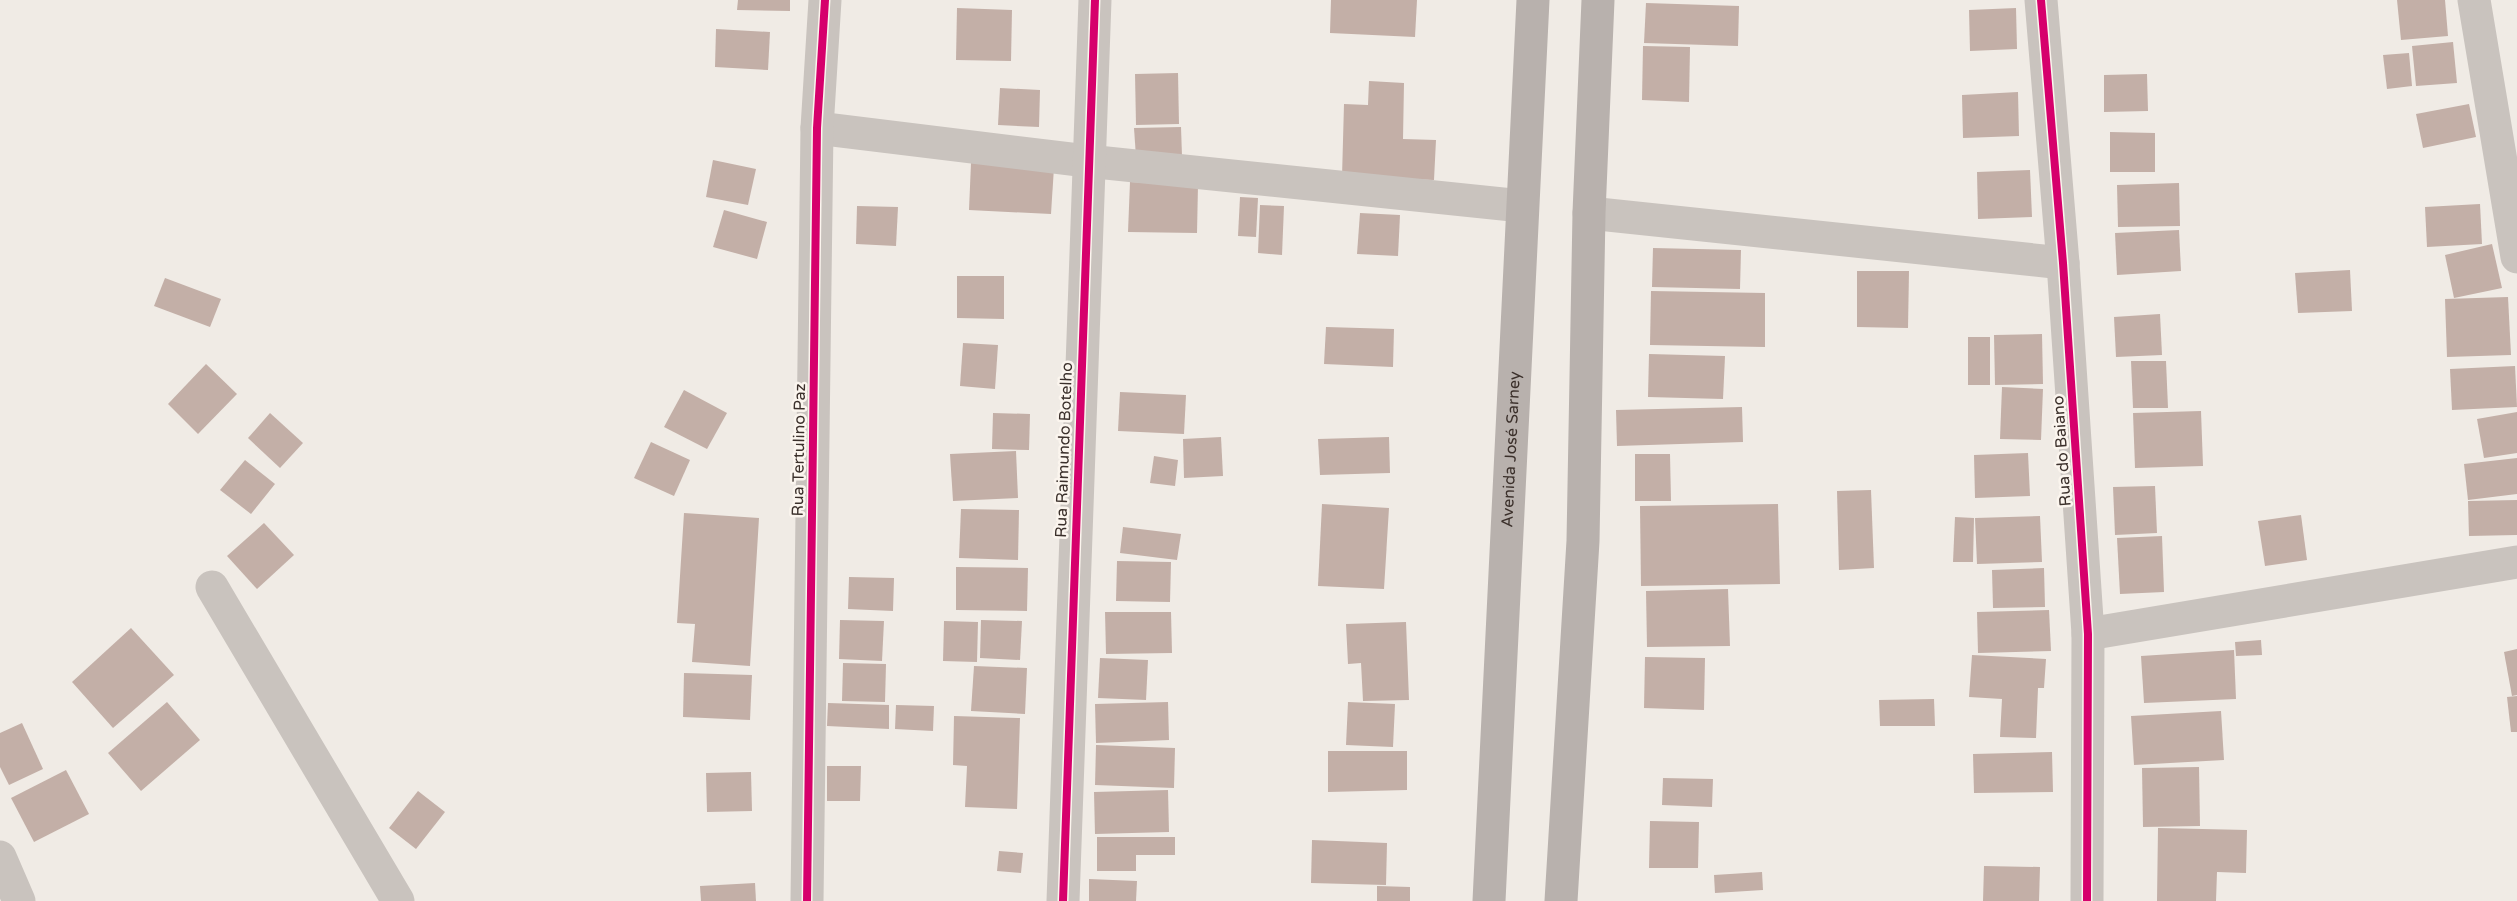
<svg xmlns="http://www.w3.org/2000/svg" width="2517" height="901" viewBox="0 0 2517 901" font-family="'Varela Round',sans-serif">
<rect width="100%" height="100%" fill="#f0ebe5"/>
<g fill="#c3afa7">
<path d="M738 0H790V11L737 10Z"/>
<path d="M1331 0H1417L1415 37 1330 33Z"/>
<path d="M2397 0H2445L2448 36 2401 40Z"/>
<path d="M1646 3 1739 6 1738 46 1644 43Z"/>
<path d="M957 8 1012 10 1011 61 956 60Z"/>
<path d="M2016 8 2017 49 1970 51 1969 10Z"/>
<path d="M716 29 770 32 768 70 715 67Z"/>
<path d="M2453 42 2457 83 2416 86 2412 46Z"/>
<path d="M1643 46 1690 47 1689 102 1642 100Z"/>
<path d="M2409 53 2412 86 2387 89 2383 55Z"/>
<path d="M1178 73 1179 124 1136 125 1135 74Z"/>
<path d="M2147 74 2148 111 2104 112V75Z"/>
<path d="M1369 81 1404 83 1403 139 1436 140 1434 180 1342 177 1344 104 1368 105Z"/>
<path d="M1000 88 1040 90 1039 127 998 125Z"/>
<path d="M2018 92 2019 136 1963 138 1962 95Z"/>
<path d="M2469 104 2476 137 2423 148 2416 114Z"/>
<path d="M1181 127 1182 156 1136 157 1134 128Z"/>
<path d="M2110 132 2155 133V172H2110Z"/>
<path d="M713 160 756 169 748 205 706 197Z"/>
<path d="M971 163 1054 167 1051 214 969 210Z"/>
<path d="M2030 170 2032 217 1978 219 1977 172Z"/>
<path d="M1130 182 1198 185 1197 233 1128 232Z"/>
<path d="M2179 183 2180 226 2118 227 2117 185Z"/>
<path d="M1240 197 1258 198 1256 237 1238 236Z"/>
<path d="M2480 204 2482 244 2427 247 2425 207Z"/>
<path d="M1260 205 1284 206 1282 255 1258 253Z"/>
<path d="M857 206 898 207 896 246 856 244Z"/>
<path d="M724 210 767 222 757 259 713 247Z"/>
<path d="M1360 213 1400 215 1398 256 1357 254Z"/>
<path d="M2179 230 2181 271 2117 275 2115 233Z"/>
<path d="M2492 244 2502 288 2454 298 2445 255Z"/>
<path d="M1653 248 1741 250 1740 289 1652 287Z"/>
<path d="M2350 270 2352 311 2298 313 2295 273Z"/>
<path d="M1857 271H1909L1908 328 1857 327Z"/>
<path d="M957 276H1004V319L957 318Z"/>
<path d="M165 278 221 299 210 327 154 306Z"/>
<path d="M1651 291 1765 293V347L1650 345Z"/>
<path d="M2508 297 2511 355 2447 357 2445 299Z"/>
<path d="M2160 314 2162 355 2116 357 2114 317Z"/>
<path d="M1326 327 1394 329 1393 367 1324 364Z"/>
<path d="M2042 334 2043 384 1995 385 1994 335Z"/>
<rect x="1968" y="337" width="22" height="48"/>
<path d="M963 343 998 345 995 389 960 386Z"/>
<path d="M1649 354 1725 356 1723 399 1648 397Z"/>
<path d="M2131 361H2166L2168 408H2133Z"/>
<path d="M206 364 237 394 198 434 168 404Z"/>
<path d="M2515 366 2517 407 2452 410 2450 369Z"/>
<path d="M2002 387 2043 389 2041 440 2000 439Z"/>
<path d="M684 390 727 413 707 449 664 427Z"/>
<path d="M1120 392 1186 395 1184 434 1118 431Z"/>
<path d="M1742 407 1743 442 1617 446 1616 410Z"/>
<path d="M2201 411 2203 466 2135 468 2133 413Z"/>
<path d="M2517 412V453L2484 458 2477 419Z"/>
<path d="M270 413 303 443 280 468 248 438Z"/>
<path d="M993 413 1030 414 1029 450 992 449Z"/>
<path d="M1221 437 1223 476 1184 478 1183 439Z"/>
<path d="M1389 437 1390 473 1320 475 1318 439Z"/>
<path d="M651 442 690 460 674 496 634 478Z"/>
<path d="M1016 451 1018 498 953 501 950 454Z"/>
<path d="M2028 453 2030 496 1975 498 1974 455Z"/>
<path d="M1635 454H1670L1671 501H1635Z"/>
<path d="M1154 456 1178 460 1175 486 1150 483Z"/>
<path d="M2517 458V494L2468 500 2464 464Z"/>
<path d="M245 460 275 484 251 514 220 490Z"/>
<path d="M2155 486 2157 533 2115 535 2113 487Z"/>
<path d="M1871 490 1874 568 1839 570 1837 491Z"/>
<path d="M2517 500V535L2469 536 2468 501Z"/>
<path d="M1322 504 1389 508 1384 589 1318 586Z"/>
<path d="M1778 504 1780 584 1641 586 1640 506Z"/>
<path d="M961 509 1019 510 1018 560 959 558Z"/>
<path d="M684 513 759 518 750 666 692 662 695 624 677 623Z"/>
<path d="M2301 515 2307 560 2265 566 2258 521Z"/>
<path d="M2040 516 2042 562 1977 564 1975 518Z"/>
<path d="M1955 517 1974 518 1973 562H1953Z"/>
<path d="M264 523 294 555 257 589 227 556Z"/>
<path d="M1123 527 1181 534 1177 560 1120 553Z"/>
<path d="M2162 536 2164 592 2120 594 2117 538Z"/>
<path d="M1117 561 1171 562 1170 602 1116 601Z"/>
<path d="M956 567 1028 568 1027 611 956 610Z"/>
<path d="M2044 568 2045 607 1993 608 1992 570Z"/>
<path d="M849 577 894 578 893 611 848 609Z"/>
<path d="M1728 589 1730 646 1647 647 1646 591Z"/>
<path d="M2049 610 2051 651 1978 653 1977 612Z"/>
<path d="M1105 612H1171L1172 653 1106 654Z"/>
<path d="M840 620 884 621 882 661 839 659Z"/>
<path d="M981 620 1022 621 1020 660 980 658Z"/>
<path d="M944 621 978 622 977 662 943 661Z"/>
<path d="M1406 622 1409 700 1363 701 1361 663 1348 664 1346 624Z"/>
<path d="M131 628 174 675 113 728 72 682Z"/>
<path d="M2261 640 2262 655 2236 656 2235 642Z"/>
<path d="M2517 649V695L2512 696 2504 652Z"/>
<path d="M2234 650 2236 699 2144 703 2141 656Z"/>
<path d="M1972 655 2046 659 2044 688H2038L2036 738 2000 737 2002 699 1969 697Z"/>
<path d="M1645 657 1705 658 1704 710 1644 708Z"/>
<path d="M1100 658 1148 660 1146 700 1098 698Z"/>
<path d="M843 663 886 664 885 702 842 701Z"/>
<path d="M974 666 1027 668 1025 714 971 711Z"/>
<path d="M684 673 752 675 750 720 683 717Z"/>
<path d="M2517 696V732H2511L2507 697Z"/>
<path d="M1934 699 1935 726H1880L1879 700Z"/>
<path d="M167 702 200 740 141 791 108 753Z"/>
<path d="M1168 702 1169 740 1096 743 1095 704Z"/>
<path d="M1348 702 1395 704 1393 747 1346 745Z"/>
<path d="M828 703 889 705V729L827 726Z"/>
<path d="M896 705 934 706 933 731 895 729Z"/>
<path d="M2221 711 2224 760 2134 765 2131 716Z"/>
<path d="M954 716 1020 718 1017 809 965 807 967 766 953 765Z"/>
<path d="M22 723 43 769 9 785 0 767V733Z"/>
<path d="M1096 745 1175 748 1174 788 1095 785Z"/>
<path d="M1328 751H1407V790L1328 792Z"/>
<path d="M2052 752 2053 792 1974 793 1973 754Z"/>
<path d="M827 766H861L860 801H827Z"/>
<path d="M2199 767 2200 826 2143 827 2142 768Z"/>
<path d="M66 770 89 814 34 842 11 798Z"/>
<path d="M751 772 752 811 707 812 706 773Z"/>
<path d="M1663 778 1713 779 1712 807 1662 805Z"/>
<path d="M1168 790 1169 832 1095 834 1094 792Z"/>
<path d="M418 791 445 812 416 849 389 828Z"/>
<path d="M1650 821 1699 822 1698 868H1649Z"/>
<path d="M2158 828 2247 830 2246 873 2217 872 2216 901H2157Z"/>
<path d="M1097 837H1175V855H1136V871H1097Z"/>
<path d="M1312 840 1387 843 1386 885 1311 883Z"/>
<path d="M999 851 1023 853 1021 873 997 871Z"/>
<path d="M1984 866 2040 867 2039 901H1983Z"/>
<path d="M1762 872 1763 890 1715 893 1714 875Z"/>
<path d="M1089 879 1137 881 1136 901H1089Z"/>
<path d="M755 883 756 901H701L700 886Z"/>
<path d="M1377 886 1410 887V901H1377Z"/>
</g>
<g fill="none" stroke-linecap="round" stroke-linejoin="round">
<g stroke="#c9c3be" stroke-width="33">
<path d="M2041 0 2063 263 2088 634 2087 901"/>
<path d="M2474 0 2517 257"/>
<path d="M817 128 1087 161 1522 206"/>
<path d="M1589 213 2063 263"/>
<path d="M212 587 398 901"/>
<path d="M2088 634 2517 562"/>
<path d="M0 857 19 901"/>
<path d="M807 901 817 128 825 0"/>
<path d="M1063 901 1095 0"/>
</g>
<g stroke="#b8b1ad" stroke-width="33">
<path id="s1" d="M1489 901 1533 0"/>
<path d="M1561 901 1583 541 1589 213 1598 0"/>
</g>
<g stroke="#fbf5ee" stroke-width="11">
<g id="cycleway">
<path d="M2041 0 2063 263 2088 634 2087 901"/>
<path d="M807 901 817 128 825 0"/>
<path d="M1063 901 1095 0"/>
</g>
</g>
<use href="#cycleway" stroke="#d6006c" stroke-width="8"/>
</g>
<g text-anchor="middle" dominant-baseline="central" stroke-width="5" stroke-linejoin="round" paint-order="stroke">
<g font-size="16" fill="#3b302b" stroke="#fbf5ee">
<text transform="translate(799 450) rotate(-89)">Rua Tertulino Paz</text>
<text transform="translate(1064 450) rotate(-88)">Rua Raimundo Botelho</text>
<text stroke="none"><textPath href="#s1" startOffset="452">Avenida José Sarney</textPath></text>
<text transform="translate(2062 451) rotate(-94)">Rua do Baiano</text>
</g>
</g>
</svg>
